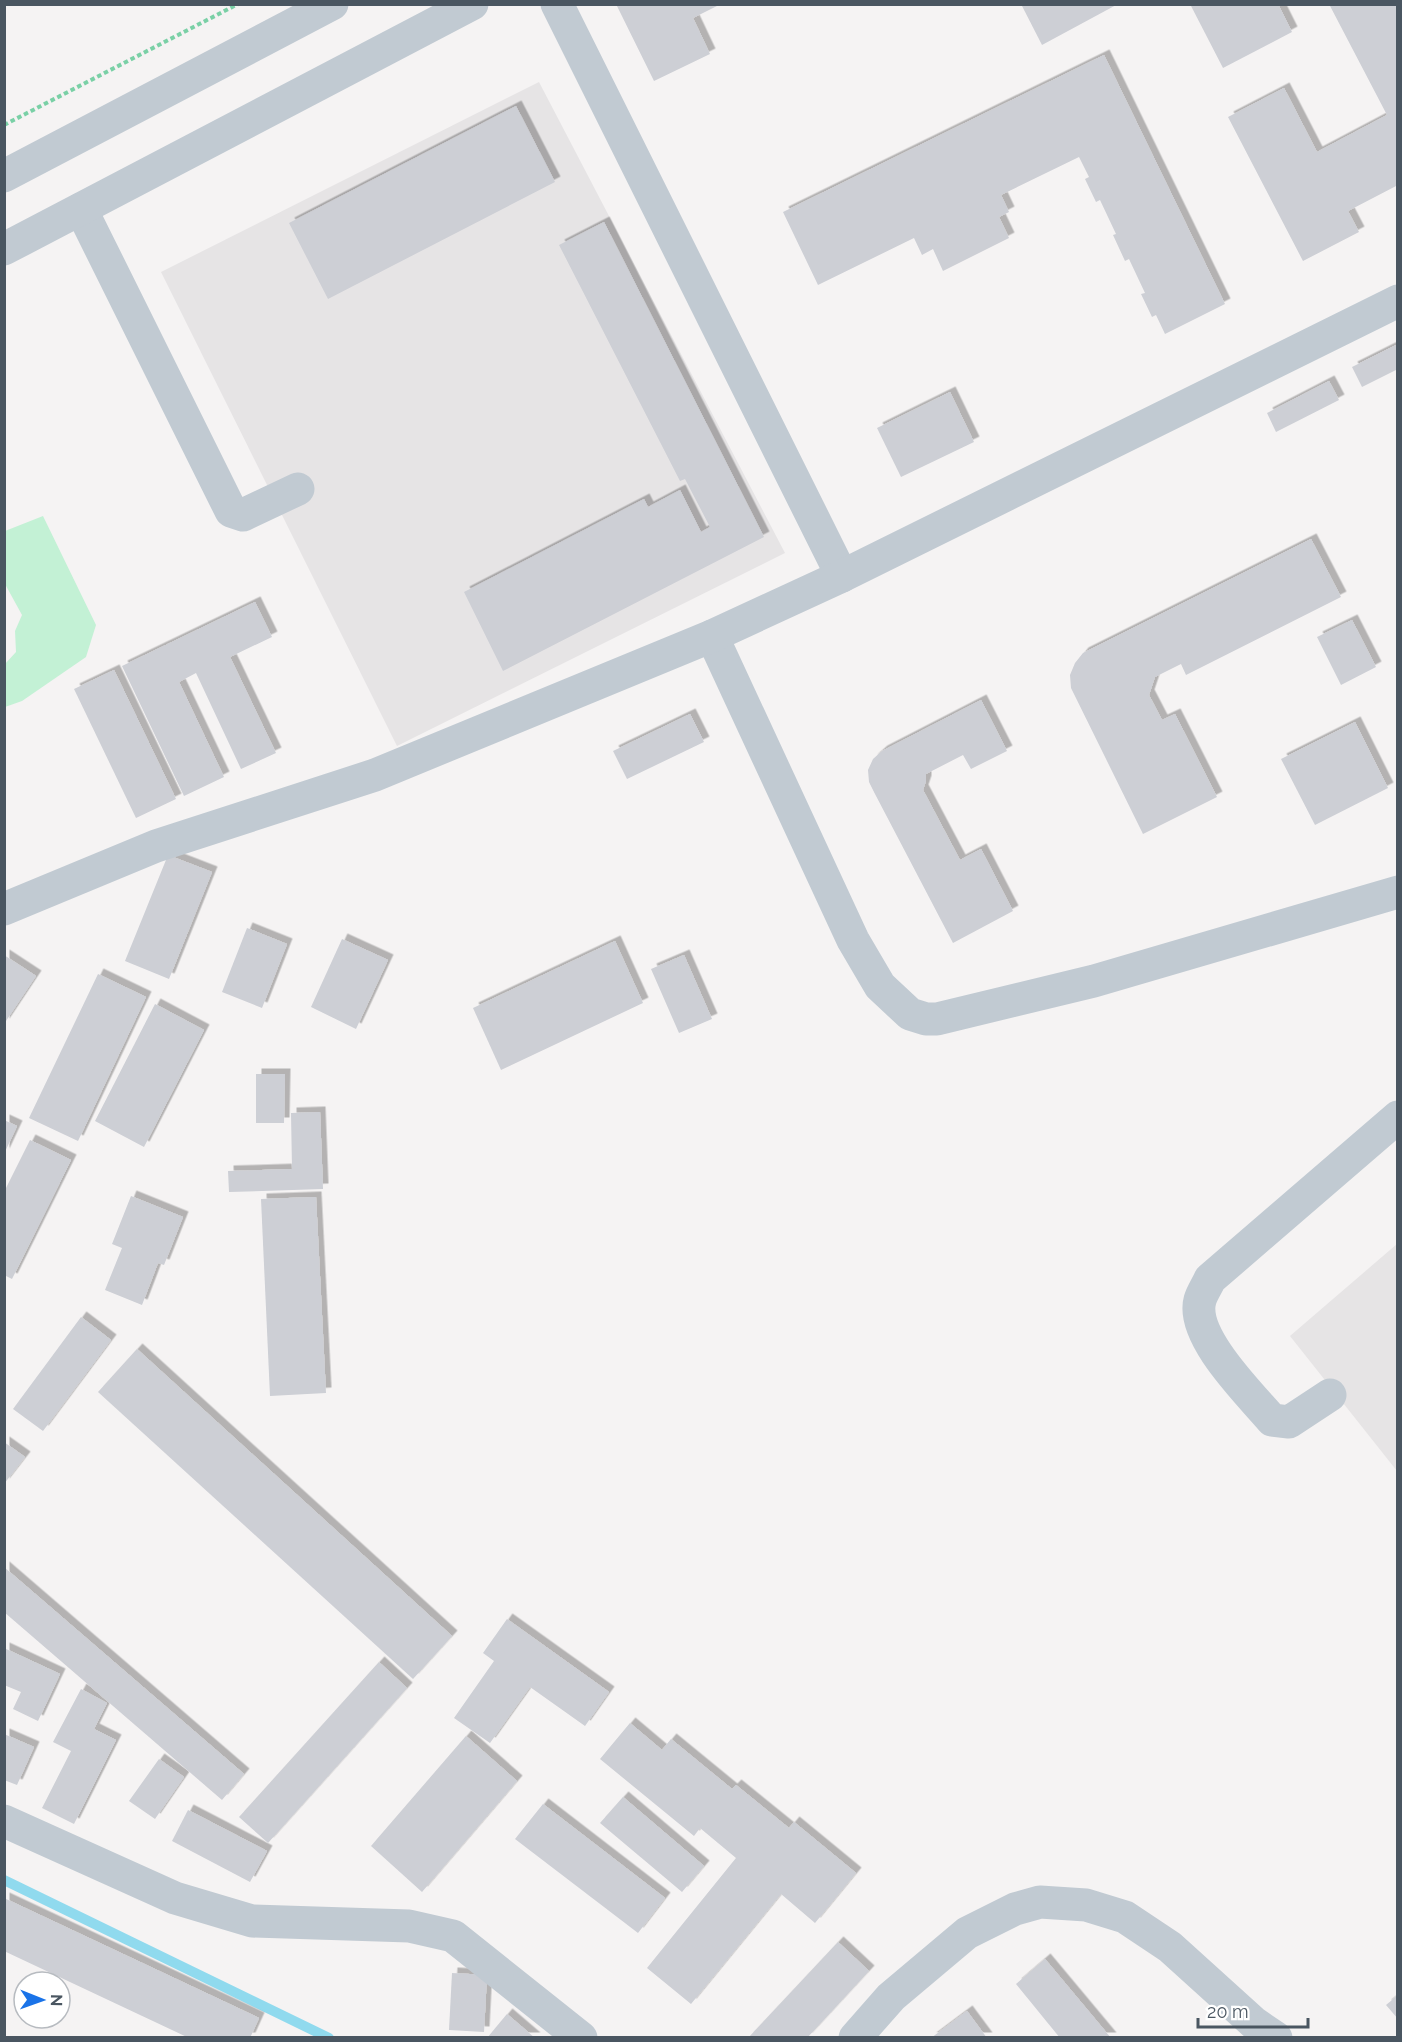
<svg xmlns="http://www.w3.org/2000/svg" width="1402" height="2042" viewBox="0 0 1402 2042" font-family="Raleway,sans-serif">
<defs>
<filter id="shadow"><feDropShadow dx="5.5" dy="-5.5" stdDeviation="0" flood-color="#0004"/></filter>
</defs>
<rect width="100%" height="100%" fill="#f5f3f3"/>
<g fill="#e6e4e5">
<path d="M539 82 785 553 397 746 161 272Z"/>
<path d="M1397 1244V1471L1290 1336Z"/>
</g>
<path fill="#c3f1d5" d="M43 516 96 625 86 657 22 701 5 707V664L16 652 15 631 22 615 5 584V531Z"/>
<g fill="none" stroke-linecap="round" stroke-linejoin="round">
<path stroke="#90daee" stroke-width="10" d="M4 1880 329 2038"/>
</g>
<g fill="#cdcfd5" filter="url(#shadow)">
<path d="M616 4H721L693 18 710 54 654 81Z"/>
<path d="M1021 4H1118L1042 45Z"/>
<path d="M1190 4H1278L1292 32 1223 68Z"/>
<path d="M1329 4H1398V185L1348 211 1359 232 1303 261 1228 117 1284 88 1317 152 1387 115Z"/>
<path d="M1104 55 1225 304 1165 334 1156 315 1152 317 1141 294 1145 293 1129 259 1125 261 1113 235 1116 234 1100 200 1096 202 1085 179 1089 177 1079 157 1001 195 1009 212 999 217 1009 238 943 271 933 249 922 255 914 238 818 285 783 212Z"/>
<path d="M516 106 555 182 328 299 289 223Z"/>
<path d="M604 222 764 537 503 671 464 592 644 499 648 507 680 490 701 532 710 527 685 479 680 481 559 245Z"/>
<path d="M1398 344V369L1362 387 1352 367Z"/>
<path d="M1329 381 1339 400 1276 432 1267 413Z"/>
<path d="M950 392 974 442 901 477 877 428Z"/>
<path d="M1311 539 1341 597 1186 675 1181 664 1155 677 1149 695 1162 720 1175 714 1217 797 1143 834 1071 688 1070 675 1075 663 1083 653Z"/>
<path d="M255 602 272 637 230 657 276 753 241 769 196 673 179 682 224 777 184 796 122 666Z"/>
<path d="M1352 620 1376 667 1341 685 1317 637Z"/>
<path d="M114 670 176 799 136 818 74 689Z"/>
<path d="M981 700 1007 751 971 769 963 755 926 774V781L923 790 960 860 981 849 1013 911 953 943 875 794 869 782 868 770 873 759 882 751Z"/>
<path d="M690 714 704 742 627 779 613 751Z"/>
<path d="M1355 722 1388 788 1315 825 1281 759Z"/>
<path d="M168 855 212 872 169 979 125 961Z"/>
<path d="M247 928 287 944 262 1008 222 992Z"/>
<path d="M342 939 388 960 356 1029 311 1007Z"/>
<path d="M615 941 643 1003 501 1070 473 1008Z"/>
<path d="M4 955 36 976 4 1024Z"/>
<path d="M684 955 712 1019 679 1033 651 969Z"/>
<path d="M98 974 146 997 78 1141 29 1118Z"/>
<path d="M155 1004 204 1030 144 1147 95 1121Z"/>
<path d="M256 1074H285L284 1123H256Z"/>
<path d="M320 1112 323 1189 229 1192 228 1171 292 1169 291 1113Z"/>
<path d="M4 1120 17 1126 4 1154Z"/>
<path d="M30 1140 71 1160 12 1279 4 1275V1192Z"/>
<path d="M131 1196 183 1217 164 1265 158 1263 142 1305 105 1290 122 1248 112 1244Z"/>
<path d="M316 1197 326 1393 270 1396 261 1199Z"/>
<path d="M81 1317 111 1340 43 1431 13 1409Z"/>
<path d="M137 1349 452 1636 413 1679 98 1392Z"/>
<path d="M4 1442 25 1457 4 1484Z"/>
<path d="M4 1567 244 1774 222 1800 4 1612Z"/>
<path d="M507 1619 609 1692 585 1726 530 1687 490 1743 454 1718 494 1661 483 1653Z"/>
<path d="M4 1648 60 1674 38 1721 13 1709 21 1692 4 1685Z"/>
<path d="M379 1662 407 1688 268 1843 239 1817Z"/>
<path d="M81 1689 107 1703 94 1729 116 1740 74 1824 42 1808 71 1751 53 1742Z"/>
<path d="M630 1723 662 1750 671 1739 732 1789 736 1785 789 1828 794 1822 856 1873 815 1923 781 1894 691 2004 647 1968 736 1858 700 1828 694 1836 600 1759Z"/>
<path d="M4 1734 34 1747 17 1785 4 1780Z"/>
<path d="M466 1736 517 1781 422 1892 371 1846Z"/>
<path d="M159 1759 184 1777 155 1819 129 1801Z"/>
<path d="M623 1797 704 1866 682 1892 600 1823Z"/>
<path d="M543 1804 665 1898 638 1933 515 1839Z"/>
<path d="M188 1810 267 1851 250 1882 172 1841Z"/>
<path d="M4 1898 259 2018 250 2038H189L4 1951Z"/>
<path d="M838 1942 869 1971 807 2038H748Z"/>
<path d="M1045 1959 1111 2038H1060L1016 1984Z"/>
<path d="M452 1973 487 1975 484 2032 449 2030Z"/>
<path d="M1398 1995V2019L1386 2005Z"/>
<path d="M967 2011 987 2038H931Z"/>
<path d="M507 2014 535 2038H487Z"/>
</g>
<g fill="none" stroke-linecap="round" stroke-linejoin="round">
<path stroke="#7ad0a6" stroke-width="4" stroke-dasharray="4.5 3" stroke-linecap="butt" d="M4 125 238 4"/>
<g stroke="#c1cad2" stroke-width="33">
<path d="M557 4 842 576"/>
<path d="M4 176 332 4"/>
<path d="M81 209 231 511 243 515 298 489"/>
<path d="M4 249 472 4"/>
<path d="M712 636 853 940 880 986 910 1014 926 1019H937L1094 981 1398 892"/>
<path d="M4 909 156 846 375 775 712 636 842 576 1398 301"/>
<path d="M1330 1395 1289 1422 1272 1420C1250 1394 1190 1336 1200 1300 1202 1293 1207 1286 1210 1279L1398 1117"/>
<path d="M4 1821 175 1898 252 1921 409 1926 453 1936 581 2038"/>
<path d="M855 2038 891 1997 967 1933 1015 1909 1040 1902 1086 1905 1125 1917 1170 1947 1254 2023 1276 2038"/>
</g>
</g>
<rect width="1402" height="2042" fill="none" stroke="#4a5661" stroke-width="12"/>
<g transform="translate(42 2000) rotate(91)"><circle r="28" fill="#ffffff" stroke="#b7bbc0" stroke-width="1.5"/>
<path d="M0-4.5L10 22L0 15L-10 22Z" fill="#1a73e8"/>
<text y="-9" font-size="16" font-weight="bold" text-anchor="middle" fill="#4a5661">N</text>
</g>
<path d="M1198 2018v9h110v-9" fill="none" stroke="#4a5661" stroke-width="3"/>
<text x="1207" y="2018" font-size="18" fill="#4a5661" stroke="#ffffff" stroke-width="4.5" paint-order="stroke">20 m</text>
</svg>
